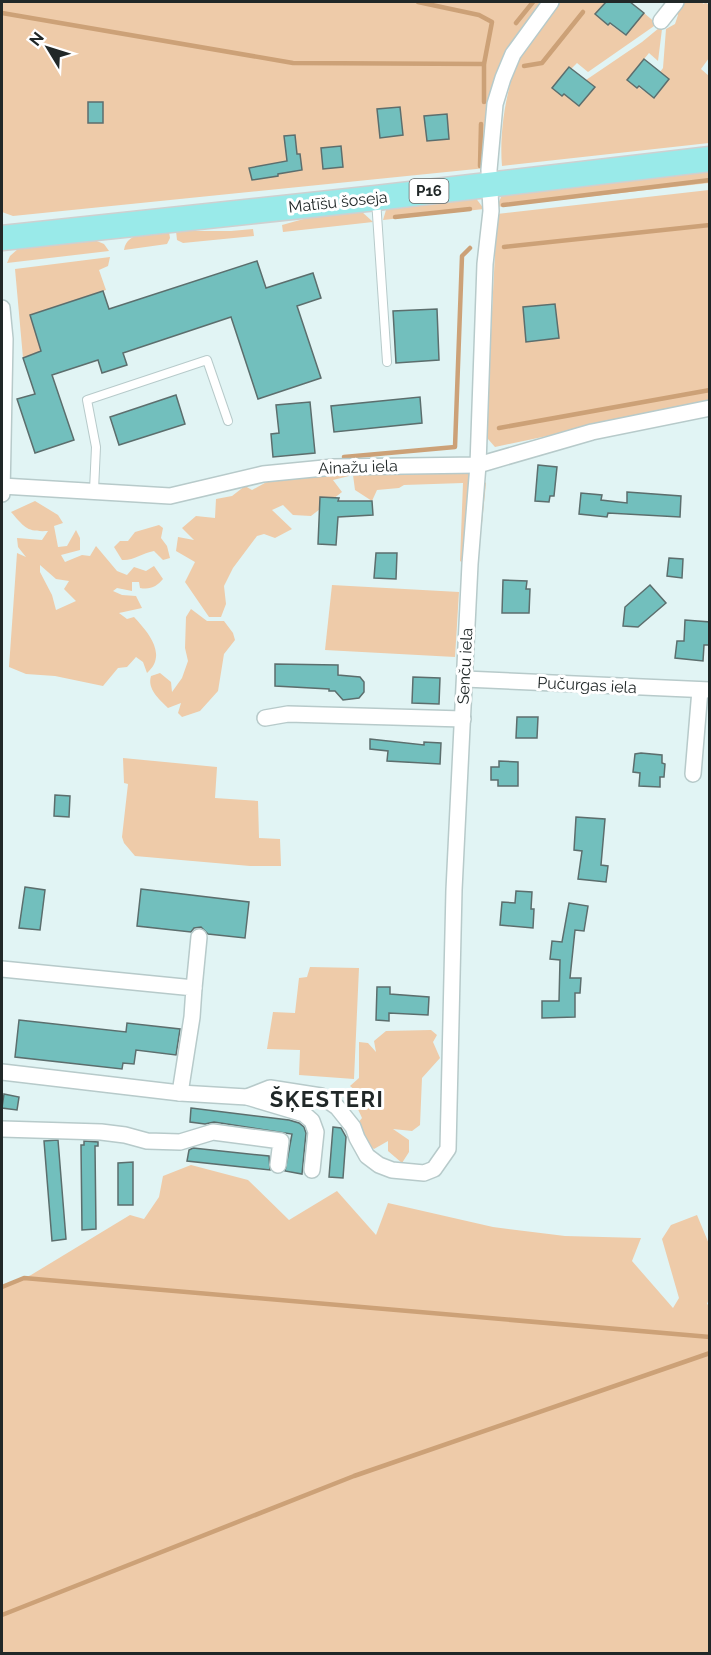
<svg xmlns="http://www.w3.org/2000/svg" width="711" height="1655" viewBox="0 0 711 1655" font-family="Raleway,sans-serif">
<rect width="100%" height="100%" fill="#e1f4f4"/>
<g fill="#eecba9" fill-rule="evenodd">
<path d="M2 2H546L519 38 486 168 13 216 2 212Z"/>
<path d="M560 2H606L596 14 625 35 644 13 657 24 588 72 577 63 571 69 569 67 562 96 564 94 579 106 594 87 586 80 642 42 659 28 662 29 658 61 649 53 627 80 655 98 669 79 660 72 663 68 666 29 675 24 678 15 674 9 680 2H701L704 4 705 2 709 5V58L701 69 709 76V143L502 166C499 133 506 85 521 55 531 36 547 19 560 2Z"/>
<path d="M709 170V183L497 207 501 197 507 192Z"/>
<path d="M709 190V402L495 447 488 439 486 430 497 214Z"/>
<path d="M475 197 484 209 383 220 386 210 391 205Z"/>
<path d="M361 211 373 222 283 232 282 225 318 215Z"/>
<path d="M253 229 254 236 183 243 177 240 176 231H231Z"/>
<path d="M169 232 170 238 167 244 124 250C127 230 154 233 169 232Z"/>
<path d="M92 239 104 244 109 251 7 263 10 256 19 248Z"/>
<path d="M110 257 108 266 99 270 106 290 30 315 41 351 23 358 15 269Z"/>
<path d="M459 462 486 483 482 523 466 534V565L460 561 463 483 404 485 399 488 377 490 372 501 355 490 353 475 333 480 342 492 311 516 293 515 283 505 272 510 292 529 275 538 264 534 257 536 233 568 224 586 226 604 221 617H209L185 582 195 562 176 551 178 537 194 540 182 528 196 516 215 518 216 499 232 496 245 486 252 490 272 479Z"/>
<path d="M35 501 58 515 63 523 54 526 58 547 67 546 76 530 80 538V550L61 555 65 562 82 555 90 556 96 546 117 571 127 575 134 567 146 571 154 566 163 579C157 586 151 590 140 588L139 582H132V591L117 588 113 591 122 595 136 596 142 608 119 613 127 619 134 617C148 632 168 655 147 673L143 662 136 657 127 667 118 668 103 686 55 676 26 674 9 667 17 553 26 557 18 547 17 538 42 540 48 531C27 532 25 528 11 512ZM40 565 56 579 69 581 64 589 76 601 56 610 52 595 40 572Z"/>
<path d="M159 525 163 528 161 538 167 546 170 558 163 560 154 551C142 553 133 561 122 560L114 547 120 541H128L135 532Z"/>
<path d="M332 585 459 592 455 657 325 650Z"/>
<path d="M191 609 207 621H224L233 633 235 640 224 654 218 691 200 711 182 717 178 713 181 703 168 708C159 699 147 689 151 676L160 673 171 682 172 692 182 678 188 661 185 648 186 617Z"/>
<path d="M123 758 217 767 215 798 258 801 259 838 280 839 281 866H250L135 856 124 843 122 837 128 784 124 783Z"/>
<path d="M310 967 359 968 354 1079 299 1075 300 1050 267 1049 273 1012 295 1013 299 978 307 977Z"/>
<path d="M431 1030 437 1035 433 1042 440 1058 422 1078 420 1125 412 1131 393 1129 409 1140V1152L402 1163 388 1151V1141L374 1149 363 1140 357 1124 362 1118 356 1105 362 1096 350 1086 359 1078V1042L368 1043 376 1052 374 1041 386 1031Z"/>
<path d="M191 1165 248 1180 289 1220 337 1191 376 1235 388 1203 493 1227 565 1236 641 1238 632 1261 673 1308 679 1298 662 1239 671 1225 697 1215 709 1244 710 1296 707 1304 710 1306 709 1653H2V1288L31 1275 130 1215 144 1219 159 1197 163 1176Z"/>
</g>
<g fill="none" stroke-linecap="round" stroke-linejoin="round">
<g stroke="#cca177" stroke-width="4.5">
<path d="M418 2 479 15 492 22 484 64V102"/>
<path d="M2 13 293 63 484 64"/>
<path d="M516 23 533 2"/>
<path d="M524 66 542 63 583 12"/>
<path d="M480 166 481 124"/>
<path d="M503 205 710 180"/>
<path d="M395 217 470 209"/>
<path d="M504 247 710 225"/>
<path d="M499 428 710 390"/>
<path d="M344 457 455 447 462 256 470 248"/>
<path d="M2 1287 24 1278 710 1337"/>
<path d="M2 1615 354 1476 710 1353"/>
</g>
</g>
<g fill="#72bfbd" stroke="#5c6e6d" stroke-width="1.5">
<path d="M606 2H630L644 13 626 35 610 23 608 25 595 14Z"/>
<path d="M644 59 669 79 654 98 639 86 637 88 627 80Z"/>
<path d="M569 67 595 87 579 106 564 94 562 96 552 88Z"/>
<rect x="88" y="102" width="15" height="21"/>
<path d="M400 107 403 135 380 138 377 109Z"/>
<path d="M447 114 449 139 427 141 424 116Z"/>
<path d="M295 135 297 154H300L302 170 278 174V176L252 180 249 168 287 161 284 136Z"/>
<path d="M341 146 343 167 323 169 321 148Z"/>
<path d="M257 261 266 288 313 273 321 298 297 306 321 378 258 399 231 317 123 353 127 365 102 373 98 360 52 375 74 440 35 453 17 399 35 394 23 358 41 351 30 315 103 291 109 309Z"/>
<path d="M555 304 559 338 526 342 523 307Z"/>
<path d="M437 309 439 360 396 363 393 311Z"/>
<path d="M176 395 185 424 119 445 110 417Z"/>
<path d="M420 397 422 423 334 432 331 406Z"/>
<path d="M310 402 315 453 273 457 271 434 279 433 276 405Z"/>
<path d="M538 465 557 467 554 496H550L549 502 535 501Z"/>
<path d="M627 492 681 496 680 517 608 513 607 517 579 514 581 493 602 495 601 500 627 503Z"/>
<path d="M320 497 339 498 338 501H372L373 515 338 517 336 545 318 544Z"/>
<path d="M376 553H397L396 579 374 578Z"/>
<path d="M669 558 683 559 682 578 667 576Z"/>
<path d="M503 580 527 581 526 589H530L529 613H502Z"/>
<path d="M650 585 666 603 638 627 623 626 625 607Z"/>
<path d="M685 620 710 622V645H704L703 661 675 658 677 641H684Z"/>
<path d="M275 664 338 665V675L360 677 364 682V692L359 698 343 700 335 691H329V689L275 686Z"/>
<path d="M413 677 440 678 439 704 412 703Z"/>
<path d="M517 717H538L537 738H516Z"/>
<path d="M370 739 424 745V742L441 743 440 764 387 761 388 751 370 749Z"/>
<path d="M641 753 662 755V763L665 764 664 777H660V787L639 786 640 773 633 772 635 754Z"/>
<path d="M499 761 518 762V786H498V780H491V767H499Z"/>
<path d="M55 795 70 796 69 817 54 816Z"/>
<path d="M576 817 605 819 601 865 608 866 606 882 578 879 582 851 574 850Z"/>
<path d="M25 887 45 890 40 930 19 928Z"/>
<path d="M141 889 249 902 245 938 208 934 201 927 194 928 191 932 137 926Z"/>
<path d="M516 891 532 892 531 909H534L533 928 500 925 502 902 515 903Z"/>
<path d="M569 903 588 906 584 931 575 930 570 978H581L580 993H575V1017L542 1018V1001H559L560 960 550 959 552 941 562 942Z"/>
<path d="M377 987H390V994L429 997 428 1015 389 1013V1021L376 1020Z"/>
<path d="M19 1020 126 1032 127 1023 180 1029 176 1055 136 1050 134 1064 123 1063 122 1069 15 1057Z"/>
<path d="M4 1094 19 1097 17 1110 2 1108Z"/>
<path d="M191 1108 289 1120 299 1123 304 1127 306 1133 302 1174 285 1171 292 1134 214 1122 205 1124 190 1122Z"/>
<path d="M333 1127 341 1128 346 1137 343 1178 329 1177Z"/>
<path d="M58 1140 66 1239 52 1241 44 1141Z"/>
<path d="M84 1141 98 1142V1146H95L96 1229 82 1230 81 1145H84Z"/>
<path d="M193 1148 269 1156 270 1170 187 1161 189 1150Z"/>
<path d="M133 1162V1205H118V1163Z"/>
</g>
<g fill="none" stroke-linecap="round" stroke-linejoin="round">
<g stroke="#b7caca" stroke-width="10">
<g id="service">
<path d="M376 200 387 362"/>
<path d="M94 490 96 447 87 400 207 360 228 421"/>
</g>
</g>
<g stroke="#b7caca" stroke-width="18">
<g id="minor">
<path d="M661 21 676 2"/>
<path d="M2 308 5 339 2 494"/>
<path d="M2 486 170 496 263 474 334 467 478 465 592 432 710 408"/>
<path d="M465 679 710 690"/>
<path d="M265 718 288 714 463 719"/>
<path d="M693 774 700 690"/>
<path d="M2 969 194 988 192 1017 180 1093"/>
<path d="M194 988 199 937"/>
<path d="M2 1072 180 1093 247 1097 304 1114 312 1121 316 1132 312 1170"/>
<path d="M247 1097 270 1088 321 1096 337 1107 353 1127 357 1138 367 1156 379 1165 392 1170 424 1173 434 1169 448 1149 454 890 470 564 478 465 485 264 491 211 489 170 495 104 503 78 513 54 551 2"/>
<path d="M2 1129 101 1132 125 1135 147 1141 180 1142 213 1132 281 1141 278 1165"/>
</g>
</g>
<g stroke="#ced0d0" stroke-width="27">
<path id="primary" d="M2 238 376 198 710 159"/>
</g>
<use href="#service" stroke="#fff" stroke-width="8"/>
<use href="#minor" stroke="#fff" stroke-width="15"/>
<use href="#primary" stroke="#99eae9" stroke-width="24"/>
</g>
<g text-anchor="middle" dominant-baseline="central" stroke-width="6" stroke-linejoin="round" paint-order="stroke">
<rect fill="#fff" stroke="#646868" stroke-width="1.5" x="409.5" y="179" width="39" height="24" rx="4.5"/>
<g font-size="15" font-weight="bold" fill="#212828">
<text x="429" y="191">P16</text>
</g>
<g font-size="16" fill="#212828" stroke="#fff">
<text transform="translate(338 202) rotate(-6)">Matīšu šoseja</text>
<text transform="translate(358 467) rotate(-2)">Ainažu iela</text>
<text transform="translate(465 666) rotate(-87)">Senču iela</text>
<text transform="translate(587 685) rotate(3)">Pučurgas iela</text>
</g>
<g font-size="22" font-weight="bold" letter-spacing="1.5" fill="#212828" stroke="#fff">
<text x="327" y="1099">ŠĶESTERI</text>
</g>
</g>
<rect width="711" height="1655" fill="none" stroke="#212828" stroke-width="6"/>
<g transform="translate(48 48) rotate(308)" stroke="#ffffff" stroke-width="4.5" paint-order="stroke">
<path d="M0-4.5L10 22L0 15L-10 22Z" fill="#212828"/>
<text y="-9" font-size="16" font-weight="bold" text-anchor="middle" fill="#212828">N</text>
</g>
</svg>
